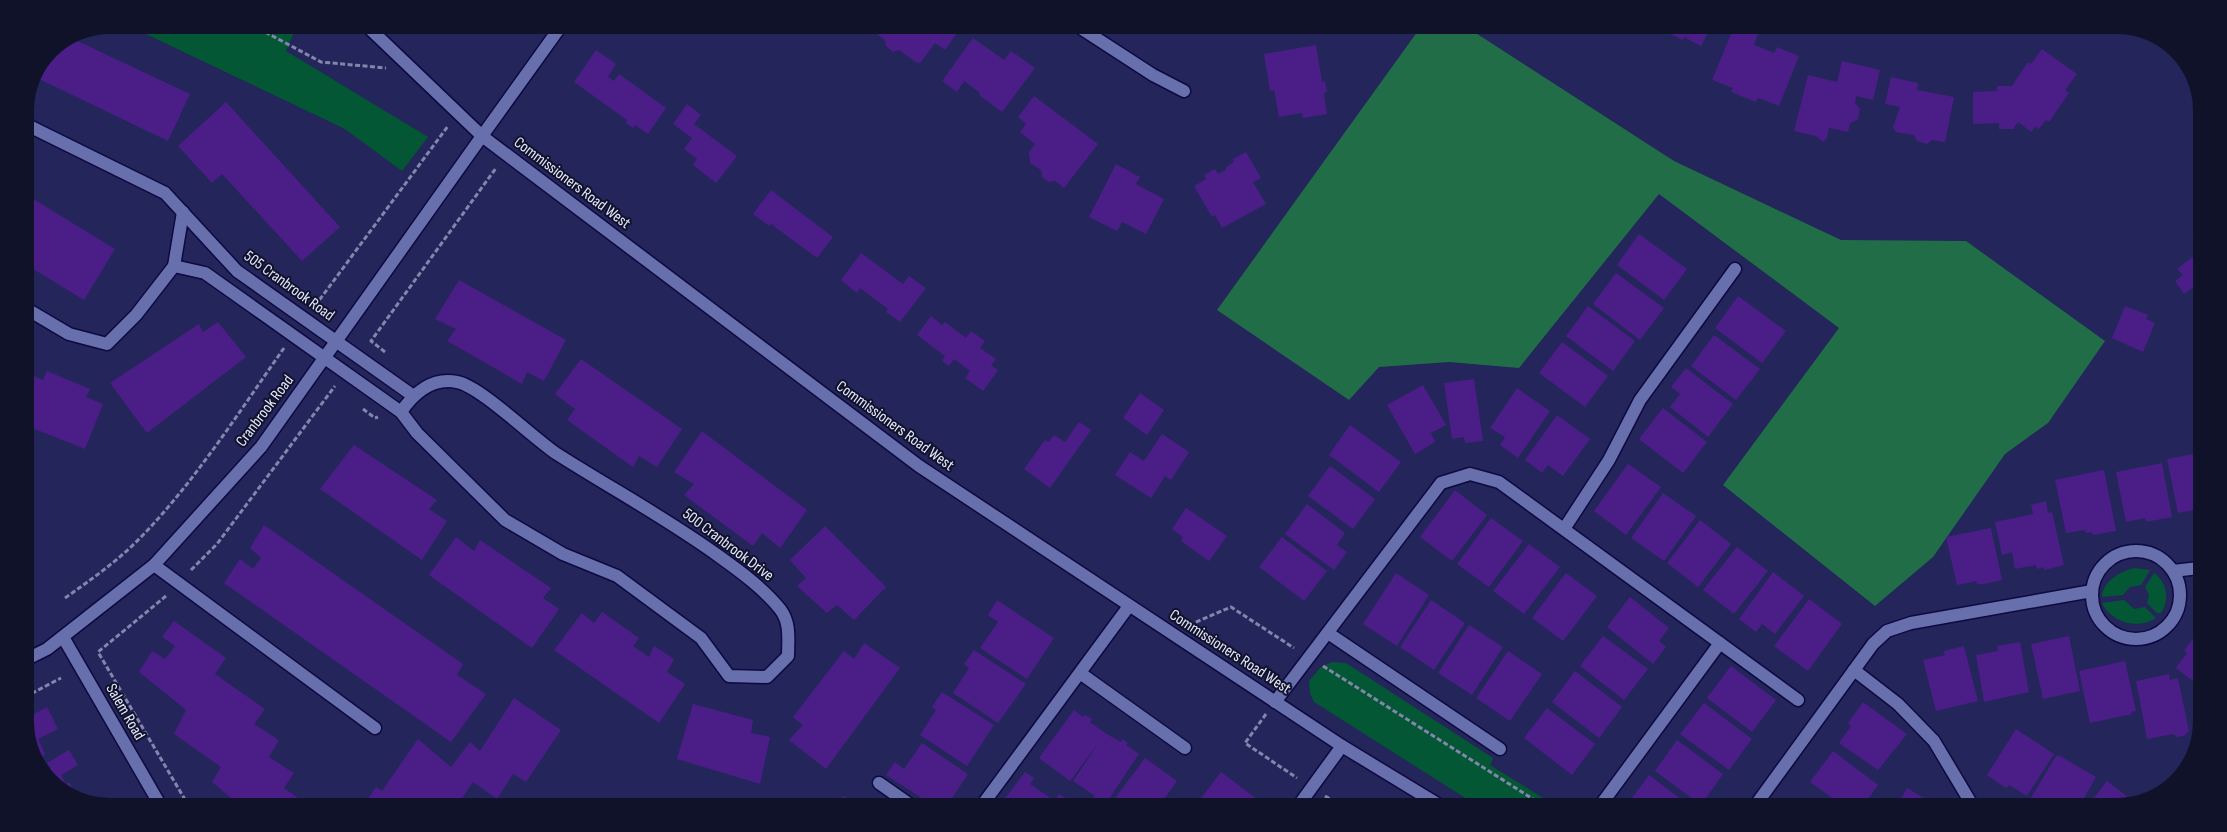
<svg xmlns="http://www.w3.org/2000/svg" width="2227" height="832" viewBox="0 0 2227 832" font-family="'Sofia Sans Condensed',sans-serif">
<rect width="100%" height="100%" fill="#23255b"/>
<g fill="#045734">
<path d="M127 25H297L286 51 428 137 402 171 345 129Z"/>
<path d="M2134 568 2150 570 2141 585 2130 587 2123 595 2102 597C2102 582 2121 571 2134 568Z"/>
<path d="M2154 573C2167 582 2170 600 2161 613H2157L2147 603 2149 595 2145 587Z"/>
<path d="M2124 600 2134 609 2145 607 2156 618C2138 630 2112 623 2102 603Z"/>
<path d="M1332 662 1346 663 1493 758 1490 765 1556 806H1478L1314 702 1310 693 1309 681 1321 667Z"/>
</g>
<path fill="#216d47" d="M1420 28H1468L1674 161 1841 240 1966 241 2105 341 2048 423 2005 454 1933 557 1875 606 1723 485 1839 328 1659 194 1519 368 1449 362 1379 367 1349 400 1217 310Z"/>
<g fill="#4b1e87">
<path d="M877 27H961L945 50 935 43 921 62 917 63 899 50 893 52 886 46 885 40 874 32Z"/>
<path d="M1660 29H1710L1701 46 1684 37 1683 40Z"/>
<path d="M1733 29H1760L1754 45 1774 53 1777 47 1799 56 1779 106 1758 98 1756 102 1731 92 1733 88 1712 80Z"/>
<path d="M69 37 190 94 168 141 37 78 50 50Z"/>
<path d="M973 38 1004 60 1011 51 1035 68 1002 112 979 95 980 93 964 81 957 92 942 81Z"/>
<path d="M1316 45 1322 82 1325 81 1327 92 1324 93 1327 114 1303 118 1302 113 1279 117 1274 90 1270 91 1264 54Z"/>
<path d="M2042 49 2077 74 2065 90 2069 93 2049 122 2046 120 2039 129 2035 127 2031 132 2018 122 2013 129H1999V123L1973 124V92L1997 91V86H2012L2028 62 2031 64Z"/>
<path d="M596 50 616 64 608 77 614 81 619 74 666 108 648 134 635 125 633 128 626 123 627 120 574 82Z"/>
<path d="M1842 61 1880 70 1873 100 1856 96 1855 103 1860 109 1858 119 1850 123 1848 132 1829 128 1827 138 1823 142 1816 136 1794 131 1808 75 1837 82Z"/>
<path d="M1891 77 1918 83 1917 90 1954 97 1945 142 1932 140 1927 144 1917 141 1914 135 1896 132 1893 127 1900 107 1885 104Z"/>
<path d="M1034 96 1098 144 1064 188 1055 181 1049 182 1042 177 1041 170 1030 163 1029 152 1035 144 1020 132 1026 124 1018 117Z"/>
<path d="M226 102 340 227 302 261 222 174 212 183 178 146Z"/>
<path d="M687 104 701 115 694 124 737 156 716 183 693 165 697 159 684 149 692 138 673 124Z"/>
<path d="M1246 152 1261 178 1253 182 1266 204 1222 228 1215 215 1212 217 1194 186 1206 179 1204 175 1215 169 1218 174 1226 170V167L1234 162 1233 159Z"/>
<path d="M1116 164 1140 177 1136 184 1164 199 1146 234 1122 222 1117 231 1089 217Z"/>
<path d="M771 190 833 237 817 258 771 224 769 226 753 214Z"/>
<path d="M25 194 115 249 84 300 25 264Z"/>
<path d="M2201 227V244L2192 233Z"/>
<path d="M1639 234 1687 269 1664 300 1617 265Z"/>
<path d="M861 253 903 284 909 276 926 288 900 322 886 312 888 309 860 288 857 293 841 280Z"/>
<path d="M2198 253 2201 257V293L2198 295 2192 288 2184 294 2175 281 2183 275 2177 269Z"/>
<path d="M1616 273 1664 308 1640 340 1593 304Z"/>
<path d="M459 280 566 340 544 381 527 372 522 384 447 341 456 329 435 319Z"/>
<path d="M1738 296 1786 331 1762 363 1715 328Z"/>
<path d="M1588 306 1635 341 1613 371 1566 336Z"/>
<path d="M2125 306 2148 315 2146 319 2155 323 2143 352 2112 338Z"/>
<path d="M931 316 942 325 945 322 966 338 971 331 985 341 980 348 996 359 991 365 998 370 983 391 965 378 970 371 954 359 949 366 942 361 945 356 917 335Z"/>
<path d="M218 322 246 357 147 433 110 383 199 324 203 332Z"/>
<path d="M1714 335 1760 369 1736 400 1691 366Z"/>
<path d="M1562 342 1608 376 1585 407 1539 373Z"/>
<path d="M581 359 682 429 657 467 639 456 633 467 567 420 575 409 555 394Z"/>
<path d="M1686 368 1733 404 1708 437 1670 407 1680 394 1671 387Z"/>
<path d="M47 371 90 389 86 397 103 404 85 449 25 425V384L29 374 43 380Z"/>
<path d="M1474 379 1483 441 1465 443 1464 437 1452 439 1444 383Z"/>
<path d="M1423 385 1446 425 1431 433 1435 442 1415 454 1387 405Z"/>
<path d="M1517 388 1550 411 1518 458 1500 445 1505 437 1490 428Z"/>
<path d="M1140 393 1164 410 1147 435 1123 418Z"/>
<path d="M1663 408 1707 442 1683 473 1639 439Z"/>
<path d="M1557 415 1590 439 1563 476 1548 465 1542 473 1525 460Z"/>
<path d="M1079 422 1091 430 1050 488 1024 469 1045 440 1049 442 1054 435 1065 442Z"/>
<path d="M1350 425 1401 462 1379 492 1329 455Z"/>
<path d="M702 431 807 510 780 548 762 533 753 546 684 495 694 484 674 472Z"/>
<path d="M1162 434 1189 452 1171 480 1165 476 1151 498 1115 475 1130 452 1144 461Z"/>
<path d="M354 445 437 500 429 509 447 521 422 560 320 489Z"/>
<path d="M2199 453V509L2178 513 2167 459Z"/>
<path d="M2162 463 2172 517 2146 522 2145 518 2126 522 2116 472Z"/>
<path d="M1628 464 1661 487 1626 535 1594 511Z"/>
<path d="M1330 466 1375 499 1353 529 1308 496Z"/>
<path d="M2104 470 2116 531 2093 535 2092 532 2086 533 2085 530 2066 533 2055 480Z"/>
<path d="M1455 490 1487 515 1452 561 1420 537Z"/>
<path d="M1663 493 1696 516 1664 561 1631 538Z"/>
<path d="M2046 501 2048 513 2052 512 2064 565 2044 570V567L2037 569 2036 565 2015 569 2012 552 2002 555 1995 522 2033 514 2031 505Z"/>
<path d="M1307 504 1345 533 1337 545 1347 552 1334 570 1285 534Z"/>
<path d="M1186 508 1227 536 1209 561 1181 541 1183 537 1172 529Z"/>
<path d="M1491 518 1523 541 1489 587 1457 564Z"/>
<path d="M1700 520 1731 544 1698 587 1667 563Z"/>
<path d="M264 525 463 664 457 675 486 694 451 742 224 583 240 559 253 569 261 558 250 548Z"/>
<path d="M825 526 886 587 854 620 837 605 827 613 797 586 806 578 790 560Z"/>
<path d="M1991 528 2002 580 1984 584H1977L1976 581 1957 585 1946 537Z"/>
<path d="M456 537 474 551 480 540 551 588 543 598 559 609 532 648 429 575Z"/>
<path d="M1282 537 1327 571 1304 601 1259 567Z"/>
<path d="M1529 544 1560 567 1524 614 1493 591Z"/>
<path d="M1737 547 1768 571 1734 614 1703 590Z"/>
<path d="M1773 572 1804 596 1775 634 1762 624 1756 632 1739 619Z"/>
<path d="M1396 573 1429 595 1397 646 1363 624Z"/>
<path d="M1566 573 1597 596 1563 641 1532 618Z"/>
<path d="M1630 597 1669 628 1659 641 1666 647 1653 664 1607 627Z"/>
<path d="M1809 599 1842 624 1808 671 1774 646Z"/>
<path d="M997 600 1054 638 1027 679 980 648 998 622 988 615Z"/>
<path d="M1431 600 1465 623 1434 670 1400 647Z"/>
<path d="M602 612 639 638 633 646 649 657 654 646 674 659 667 672 685 684 659 723 554 650 582 613 594 623Z"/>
<path d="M174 621 226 658 215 674 265 709 254 724 279 740 269 757 294 773 284 788 305 803H237L212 782 221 767 174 734 186 710 139 672 152 651 165 659 175 646 162 637Z"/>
<path d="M1469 625 1503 647 1472 695 1438 673Z"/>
<path d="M2198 632V685L2176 668 2187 653 2184 651Z"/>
<path d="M1603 636 1648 669 1624 700 1580 666Z"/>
<path d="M2069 636 2080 691 2043 699 2031 644Z"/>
<path d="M2020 642 2029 692 1984 702 1976 655 1998 651 1997 646Z"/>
<path d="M864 643 900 668 826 769 789 740 803 725 793 717 844 651 854 659Z"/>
<path d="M1964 646 1978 701 1936 711 1923 660 1945 655 1944 651Z"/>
<path d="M974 650 1026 684 998 723 953 693 969 668 964 664Z"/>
<path d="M1508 651 1542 674 1510 721 1476 698Z"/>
<path d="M2125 661 2136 711 2131 712 2132 714 2090 723 2079 671Z"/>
<path d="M1731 666 1776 700 1752 732 1707 698Z"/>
<path d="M1575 671 1622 707 1599 738 1552 702Z"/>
<path d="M2169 674 2170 680 2178 678 2189 731 2184 736 2177 737 2173 734 2147 739 2136 681Z"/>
<path d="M942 692 994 725 967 766 920 735 936 710 932 707Z"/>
<path d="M514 698 561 730 526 782 513 774 497 799 473 782 459 803H365L376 787 382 791 418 739 451 767 470 742 480 751Z"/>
<path d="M1863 702 1907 734 1878 770 1839 743 1851 726 1848 723Z"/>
<path d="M1704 703 1752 739 1729 770 1680 734Z"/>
<path d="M693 704 753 720 751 733 770 737 760 784 677 759Z"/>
<path d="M47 707 58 729 38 739 45 754 38 761 25 728V719Z"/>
<path d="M1547 708 1595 744 1572 775 1524 738Z"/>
<path d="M1074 710 1083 717 1085 715 1092 719 1090 722 1105 733 1121 742 1122 739 1128 743 1126 745 1139 754 1105 805 1090 802 1095 796 1073 781 1100 741 1070 781 1039 758Z"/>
<path d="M2016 729 2054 754 2027 796 2009 785 2006 788 1987 775Z"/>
<path d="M1677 740 1723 774 1701 805 1655 771Z"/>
<path d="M922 743 968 774 950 801 948 800 945 804H931L886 775 895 762 904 769Z"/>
<path d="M69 750 78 765 61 775 66 784 69 782 80 800 42 773 51 768 47 763Z"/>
<path d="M1833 751 1878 785 1863 806H1843L1810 782Z"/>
<path d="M2056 756H2060L2096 777 2079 807H2039L2029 801Z"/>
<path d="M1145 758 1177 781 1160 805H1110Z"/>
<path d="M1025 772 1034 778 1030 784 1052 799 1048 805 1001 804Z"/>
<path d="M1221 772 1265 805H1196Z"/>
<path d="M1649 775 1690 806H1626Z"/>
<path d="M2107 781 2134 802 2117 807H2087Z"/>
<path d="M1907 788 1927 800 1925 807 1897 806Z"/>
<path d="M1059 794 1070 801 1067 805H1052Z"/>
<path d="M844 796 856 804H839Z"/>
</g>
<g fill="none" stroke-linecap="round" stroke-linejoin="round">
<g stroke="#0e093f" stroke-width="15">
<g id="service">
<path d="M25 124 165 193 237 271 412 395"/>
<path d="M174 266 205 273 401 412 417 433 505 520 563 554 617 576 701 638 729 676 767 677 788 656C788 640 791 623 780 609 764 589 741 572 720 557 668 519 612 489 557 454 533 438 480 386 457 382 432 377 414 393 401 412"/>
<path d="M25 308 69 334 107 344 136 315 174 266 183 212"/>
<path d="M154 565 375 728"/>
<path d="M1080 673 1185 748"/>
<path d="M1299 805 1342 746"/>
</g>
</g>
<g stroke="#0e093f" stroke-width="15">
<g id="minor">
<path d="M1079 27 1153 75 1184 91"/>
<path d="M482 136 561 26"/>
<path d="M1564 529 1609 460 1640 400 1735 269"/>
<circle cx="2136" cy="595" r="44"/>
<path d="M2173 571 2199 568"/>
<path d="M1328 633 1500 749"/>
<path d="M63 637 159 803"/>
<path d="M1854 670 1898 704 1934 741 1971 803 1976 807"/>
<path d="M1275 702 1441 483 1470 474 1499 482 1798 700"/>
<path d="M879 783 909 804"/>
<path d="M983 804 1129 606"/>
<path d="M1600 806 1720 643"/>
<path d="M1755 806 1873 644 1887 631 1911 623 2092 591"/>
</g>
</g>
<g stroke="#0e093f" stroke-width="15">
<path id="tertiary" d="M25 660 47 649 154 565 261 447 482 136"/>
</g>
<g stroke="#0e093f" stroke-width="15">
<path id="secondary" d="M367 26 482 136 919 466 1342 746 1439 805"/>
</g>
<g stroke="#8386ac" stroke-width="3" stroke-dasharray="5 2.5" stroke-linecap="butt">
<path d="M252 25 321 62 386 68"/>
<path d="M315 306 448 126"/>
<path d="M385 352 371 341 496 168"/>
<path d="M363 409 375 418 378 417"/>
<path d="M191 570 217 544 335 386"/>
<path d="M166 596 98 652 187 803"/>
<path d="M65 598C92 579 119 560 142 536 196 480 239 412 284 348"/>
<path d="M25 625 28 624"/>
<path d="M1189 625 1231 607 1294 648"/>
<path d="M1323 666 1544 806"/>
<path d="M25 697 61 678"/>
<path d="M1266 714 1245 743 1297 778"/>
<path d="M1325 796 1340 805"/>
</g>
<use href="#service" stroke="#676fad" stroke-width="12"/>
<use href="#minor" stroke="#676fad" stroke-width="12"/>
<use href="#tertiary" stroke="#676fad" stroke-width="12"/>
<use href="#secondary" stroke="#676fad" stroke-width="12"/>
</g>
<g text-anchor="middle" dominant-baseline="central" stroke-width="4" stroke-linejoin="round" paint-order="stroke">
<g font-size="16" fill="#e5e9fe" stroke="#10122a">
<text transform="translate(572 183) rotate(37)">Commissioners Road West</text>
<text transform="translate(289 286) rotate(36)">505 Cranbrook Road</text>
<text transform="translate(265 411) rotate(-53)">Cranbrook Road</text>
<text transform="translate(895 426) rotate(36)">Commissioners Road West</text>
<text transform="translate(728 545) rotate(37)">500 Cranbrook Drive</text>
<text transform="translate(1230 652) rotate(33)">Commissioners Road West</text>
<text transform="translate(125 712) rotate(60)">Salem Road</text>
</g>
</g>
<path d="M0 0H2227V832H0ZM110 34H2117A76 76 0 0 1 2193 110V722A76 76 0 0 1 2117 798H110A76 76 0 0 1 34 722V110A76 76 0 0 1 110 34Z" fill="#10122a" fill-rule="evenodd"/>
</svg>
